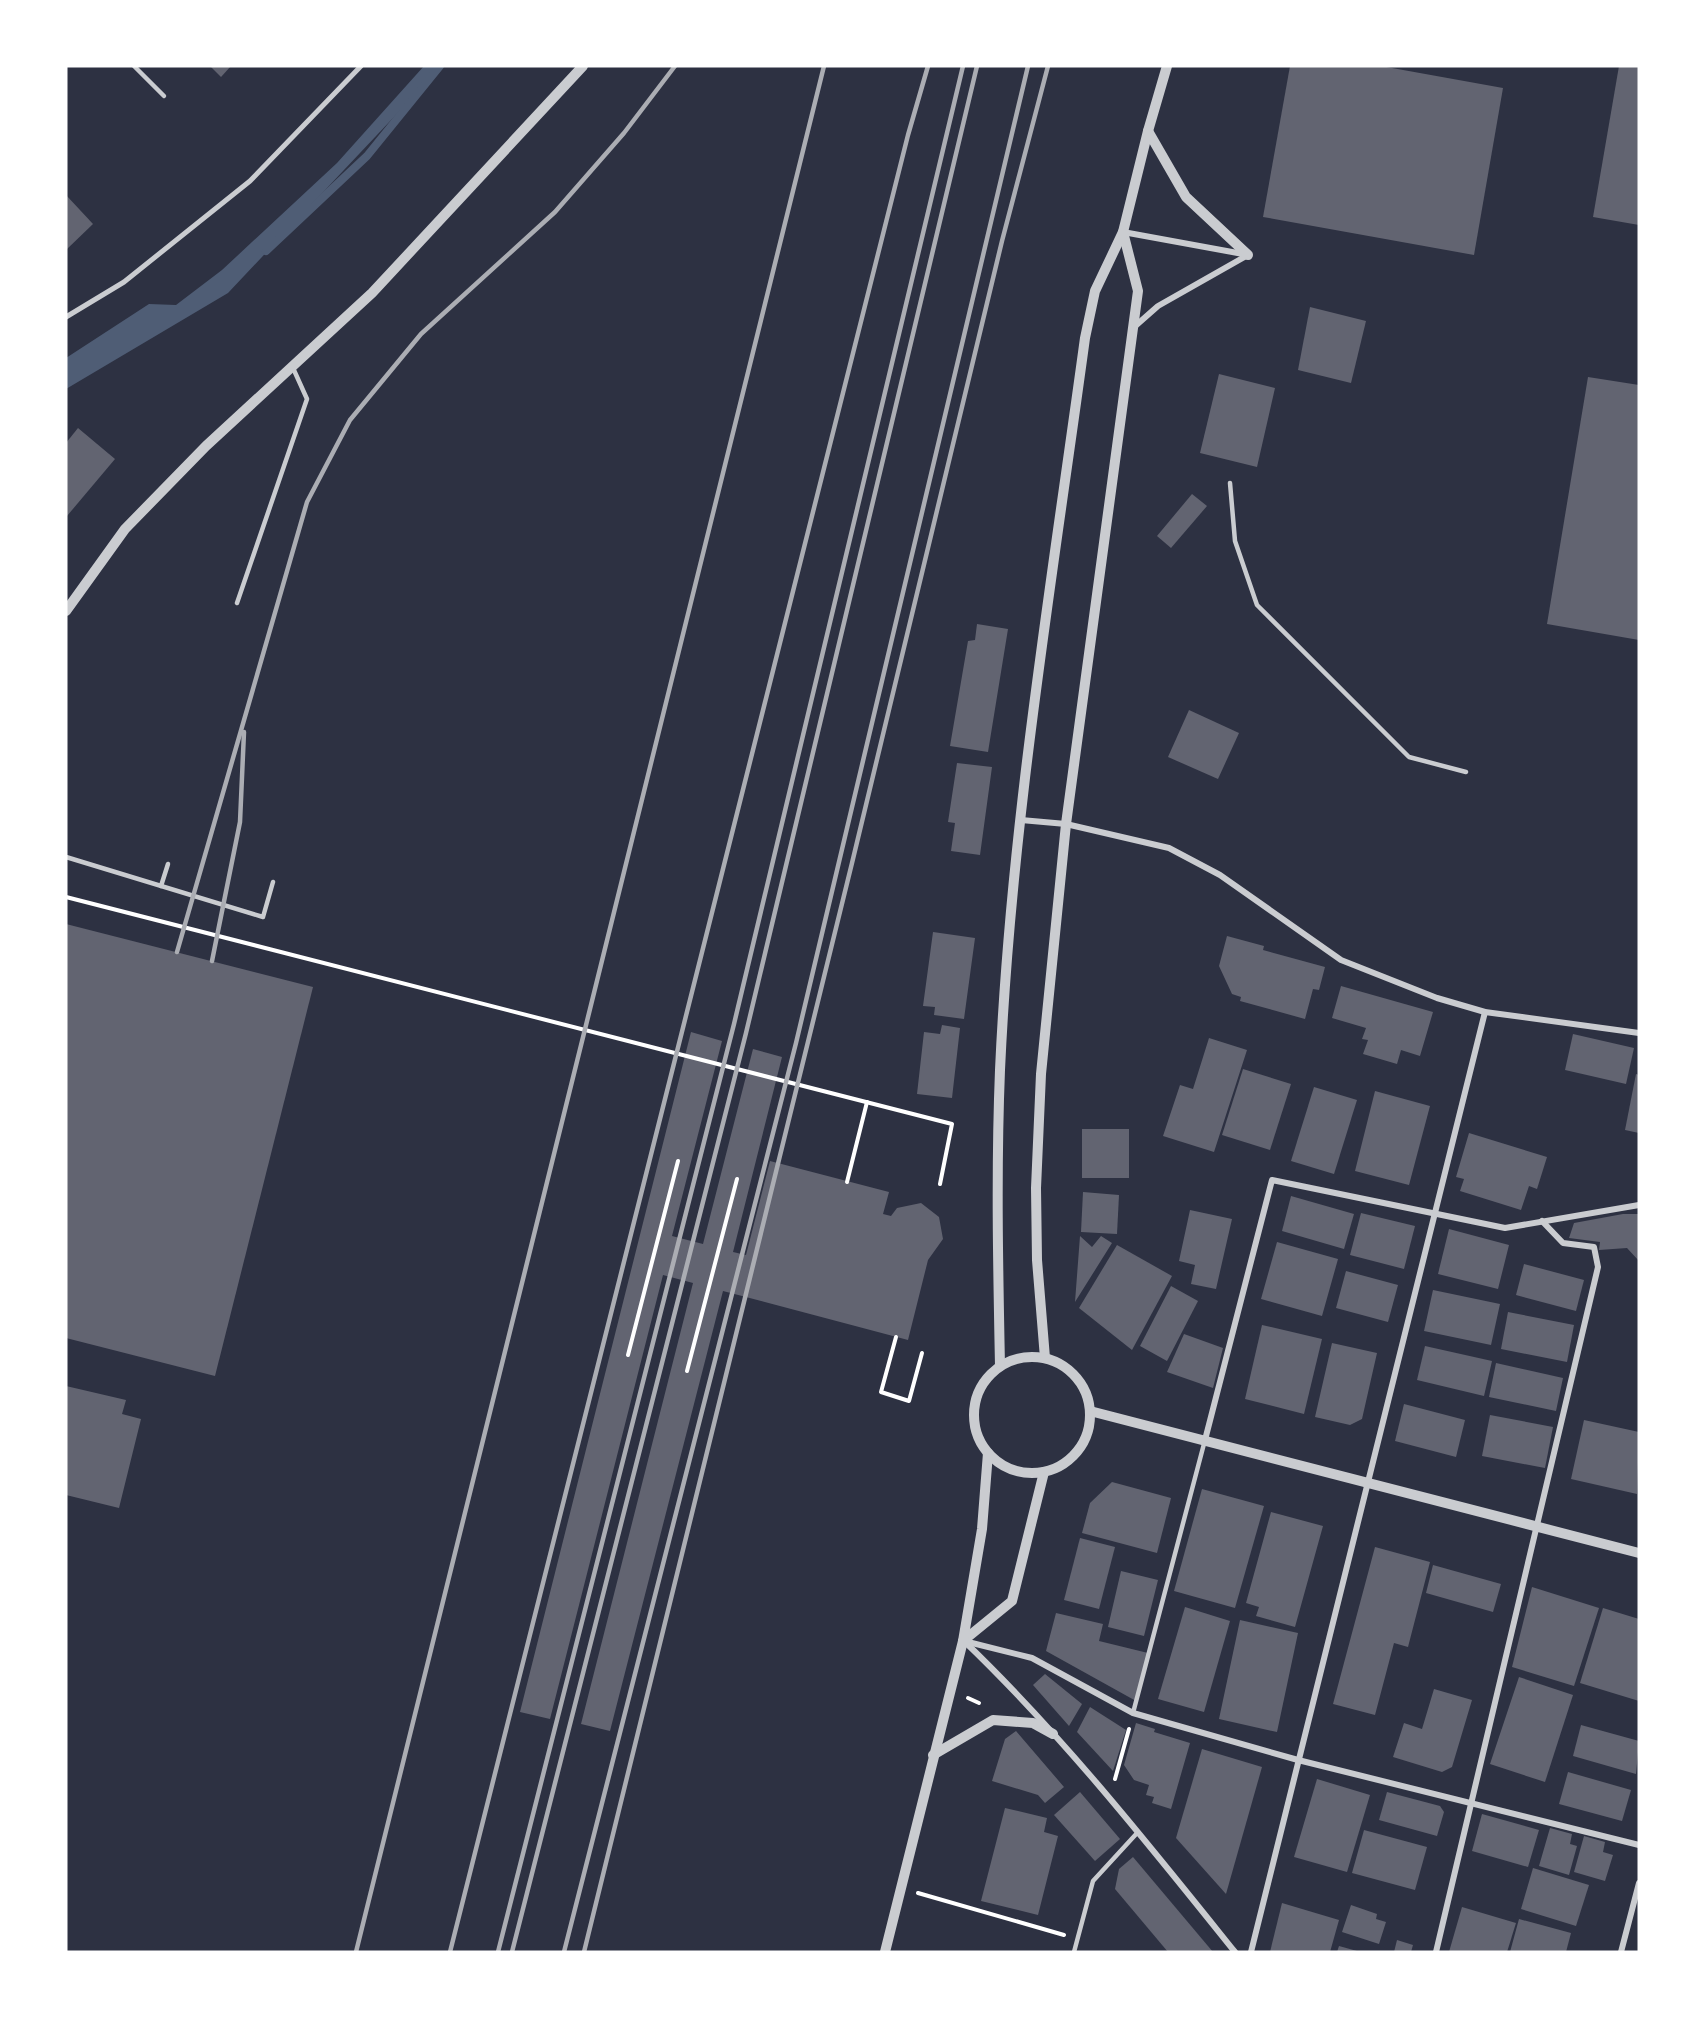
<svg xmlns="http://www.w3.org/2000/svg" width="1705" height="2018" viewBox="0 0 1705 2018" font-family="'Noto Sans',sans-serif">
<rect width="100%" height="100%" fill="#2d3142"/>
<path fill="#4f5d75" d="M424 66H442L228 293 66 389V358L149 304 176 305 222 270 337 163Z"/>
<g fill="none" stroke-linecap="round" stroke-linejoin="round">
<path stroke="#4f5d75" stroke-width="8" d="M266 251 367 156 440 66"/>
</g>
<g fill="#626471">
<path d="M210 66H231L221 77Z"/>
<path d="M1290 66H1381L1503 88 1474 255 1263 217Z"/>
<path d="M1619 66H1639V225L1593 217Z"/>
<path d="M66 195 93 224 66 250Z"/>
<path d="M1310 307 1366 321 1351 383 1298 370Z"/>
<path d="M1219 374 1275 388 1257 467 1200 453Z"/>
<path d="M1588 377 1639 385V640L1547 624Z"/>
<path d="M78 428 115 459 67 516 66 443Z"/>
<path d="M1192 494 1207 506 1171 548 1157 536Z"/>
<path d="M977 624 1008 629 988 752 950 746 968 641 975 640Z"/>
<path d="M1189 710 1239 733 1218 779 1168 757Z"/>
<path d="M957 763 992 767 980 855 951 851 955 823 948 822Z"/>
<path d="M66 924 313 987 215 1376 66 1338Z"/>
<path d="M933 932 975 938 964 1019 934 1015 935 1007 923 1006Z"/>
<path d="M1227 936 1264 946 1263 950 1325 967 1319 990 1313 989 1305 1019 1240 1001 1241 997 1232 994 1219 966Z"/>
<path d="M1341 986 1433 1012 1420 1056 1401 1050 1397 1064 1363 1054 1368 1040 1362 1039 1366 1028 1332 1018Z"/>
<path d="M942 1025 960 1028 952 1098 917 1094 924 1032 940 1034Z"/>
<path d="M691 1032 722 1041 672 1236 703 1244 753 1049 782 1057 733 1252 746 1255 770 1161 889 1192 883 1214 891 1216 897 1208 921 1203 939 1217 943 1239 928 1260 908 1340 723 1291 610 1731 581 1724 693 1283 663 1275 550 1719 520 1712Z"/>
<path d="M1573 1034 1634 1048 1626 1084 1565 1070Z"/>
<path d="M1209 1038 1247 1050 1214 1152 1163 1136 1180 1085 1193 1089Z"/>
<path d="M1243 1069 1291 1084 1270 1150 1222 1135Z"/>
<path d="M1636 1074 1639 1075V1133L1625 1130Z"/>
<path d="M1314 1087 1357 1100 1334 1174 1291 1161Z"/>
<path d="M1375 1091 1430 1106 1409 1185 1355 1171Z"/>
<rect x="1082" y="1129" width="47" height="49"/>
<path d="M1469 1133 1547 1157 1537 1189 1529 1186 1521 1210 1460 1191 1464 1179 1456 1177Z"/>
<path d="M1083 1192 1119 1195 1117 1234 1081 1232Z"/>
<path d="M1291 1196 1354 1214 1344 1249 1282 1231Z"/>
<path d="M1190 1210 1232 1219 1216 1289 1191 1284 1195 1265 1179 1261Z"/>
<path d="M1361 1213 1415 1226 1404 1269 1350 1255Z"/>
<path d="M1623 1214H1639V1261L1627 1248 1599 1250 1600 1242 1569 1238 1574 1223Z"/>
<path d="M1449 1229 1509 1245 1498 1289 1438 1274Z"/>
<path d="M1080 1236 1092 1247 1101 1236 1112 1243 1075 1302Z"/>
<path d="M1277 1242 1338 1259 1322 1316 1261 1299Z"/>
<path d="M1117 1245 1172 1276 1132 1350 1079 1308Z"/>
<path d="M1524 1264 1584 1280 1576 1311 1516 1295Z"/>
<path d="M1346 1271 1398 1285 1388 1322 1336 1308Z"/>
<path d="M1171 1286 1198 1301 1167 1361 1140 1346Z"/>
<path d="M1433 1290 1500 1304 1491 1345 1424 1331Z"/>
<path d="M1508 1312 1574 1325 1567 1362 1501 1349Z"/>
<path d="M1262 1325 1322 1339 1304 1414 1245 1399Z"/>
<path d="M1184 1334 1223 1348 1213 1388 1167 1372Z"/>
<path d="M1332 1343 1377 1353 1362 1419 1350 1425 1315 1417Z"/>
<path d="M1425 1346 1492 1361 1484 1396 1417 1380Z"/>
<path d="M1496 1363 1563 1378 1556 1411 1489 1397Z"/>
<path d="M66 1386 126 1400 122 1414 141 1419 119 1508 66 1495Z"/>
<path d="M1404 1404 1465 1420 1456 1457 1395 1441Z"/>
<path d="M1490 1415 1553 1427 1545 1468 1482 1456Z"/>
<path d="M1584 1420 1639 1432 1637 1494 1571 1479Z"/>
<path d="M1112 1482 1171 1498 1157 1553 1082 1533 1090 1503Z"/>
<path d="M1202 1489 1264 1506 1235 1608 1174 1591Z"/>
<path d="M1271 1512 1323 1526 1295 1627 1256 1616 1259 1607 1246 1603Z"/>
<path d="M1080 1538 1115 1547 1099 1609 1064 1600Z"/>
<path d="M1375 1547 1430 1562 1408 1647 1394 1643 1375 1715 1333 1704Z"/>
<path d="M1433 1565 1501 1584 1493 1612 1426 1593Z"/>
<path d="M1121 1571 1158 1580 1144 1636 1108 1627Z"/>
<path d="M1532 1587 1599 1608 1574 1686 1512 1667Z"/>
<path d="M1185 1607 1230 1621 1204 1712 1158 1699Z"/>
<path d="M1603 1608 1639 1619V1701L1580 1683Z"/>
<path d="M1056 1613 1103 1624 1099 1641 1148 1653 1136 1701 1046 1651Z"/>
<path d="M1240 1620 1298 1633 1277 1732 1219 1719Z"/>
<path d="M1045 1674 1082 1704 1069 1726 1033 1685Z"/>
<path d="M1519 1677 1573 1695 1545 1782 1490 1764Z"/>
<path d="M1434 1689 1472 1700 1452 1767 1442 1772 1393 1757 1404 1723 1422 1729Z"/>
<path d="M1090 1707 1126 1730 1113 1771 1077 1732Z"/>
<path d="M1136 1723 1155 1729 1154 1732 1190 1743 1171 1809 1152 1803 1154 1797 1146 1795 1149 1785 1134 1780 1124 1765Z"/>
<path d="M1581 1725 1639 1741 1636 1774 1573 1756Z"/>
<path d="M1016 1731 1064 1787 1045 1803 1038 1795 992 1781 1005 1739Z"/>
<path d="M1202 1749 1262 1767 1226 1894 1176 1838Z"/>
<path d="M1568 1772 1631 1790 1622 1821 1559 1804Z"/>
<path d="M1317 1779 1370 1795 1347 1872 1294 1857Z"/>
<path d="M1080 1792 1120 1839 1095 1861 1054 1815Z"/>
<path d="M1387 1792 1440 1806 1444 1812 1437 1836 1379 1820Z"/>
<path d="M1005 1808 1047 1818 1044 1832 1058 1836 1038 1915 981 1901Z"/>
<path d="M1482 1814 1539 1830 1528 1867 1472 1851Z"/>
<path d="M1550 1828 1572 1834 1570 1844 1577 1846 1569 1875 1539 1866Z"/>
<path d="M1364 1830 1427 1847 1415 1890 1352 1873Z"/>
<path d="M1584 1836 1605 1842 1603 1852 1613 1855 1605 1881 1574 1872Z"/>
<path d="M1133 1857 1213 1952H1168L1115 1889 1119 1869Z"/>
<path d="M1533 1868 1589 1885 1576 1926 1521 1909Z"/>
<path d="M1282 1903 1339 1920 1330 1952H1270Z"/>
<path d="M1351 1905 1377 1914 1376 1919 1386 1922 1379 1944 1342 1932Z"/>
<path d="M1462 1907 1516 1923 1507 1952H1449Z"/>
<path d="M1519 1919 1571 1933 1566 1952H1510Z"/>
<path d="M1397 1940 1413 1945 1411 1952H1394Z"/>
<path d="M1339 1946 1357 1951V1952H1337Z"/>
</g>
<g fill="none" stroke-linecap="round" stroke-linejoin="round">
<g stroke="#fff" stroke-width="4">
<path d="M66 897 952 1124 940 1184"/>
<path d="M847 1182 867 1102"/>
<path d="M896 1337 881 1392 909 1401 922 1353"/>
<path d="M628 1355 678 1161"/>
<path d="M687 1371 737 1179"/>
<path d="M968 1698 979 1703"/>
<path d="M1115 1779 1129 1729"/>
<path d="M918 1893 1064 1935"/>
</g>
<g stroke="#caccd0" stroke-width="4.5">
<path d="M134 66 164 96"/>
<path d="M1230 483 1235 541 1257 605 1409 757 1466 772"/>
<path d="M237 603 307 399 293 368"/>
<path d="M66 857 263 917 273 882"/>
<path d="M161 886 168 864"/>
<path d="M1133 1713 1205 1440"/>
<path d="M1074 1952 1093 1881 1138 1832"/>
</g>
<path stroke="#caccd0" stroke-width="5" d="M66 317 124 282 250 181 361 66"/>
<g stroke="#caccd0" stroke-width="6">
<path d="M1123 232 1243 254"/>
<path d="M1133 328 1158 306 1248 255"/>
<path d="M1021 820 1066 824 1169 848 1220 875 1341 960 1437 998 1485 1012 1639 1033"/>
<path d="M1205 1440 1272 1180 1505 1228 1639 1205"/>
<path d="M964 1641 1032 1658 1133 1713 1298 1760 1639 1845"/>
<path d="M964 1641C1063 1736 1149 1845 1235 1952"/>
<path d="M1251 1952 1485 1012"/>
<path d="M1436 1952 1598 1267 1594 1247 1563 1243 1542 1221"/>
<path d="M1621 1952 1639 1883"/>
</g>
<g stroke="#caccd0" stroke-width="10">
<path d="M1148 131 1186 197 1248 255"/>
<path d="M66 611 125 529 206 446 372 293 583 66"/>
<circle cx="1032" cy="1415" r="58"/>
<path d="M1045 1358 1037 1260 1036 1188 1041 1074 1066 824 1138 291 1123 232"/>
<path d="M1000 1366C998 1267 996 1169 1000 1070 1011 825 1052 581 1085 338L1095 291 1123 232 1148 131 1167 66"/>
<path d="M1090 1411 1639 1553"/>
<path d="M963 1641 1012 1601 1044 1472"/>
<path d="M933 1755 993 1720 1033 1723 1053 1734"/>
<path d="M885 1952 963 1641 982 1529 988 1453"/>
</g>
<g stroke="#abadb3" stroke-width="4.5">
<path d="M177 952 307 502 350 420 421 334 555 212 624 133 675 66"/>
<path d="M212 961 240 822 244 732"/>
<path d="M356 1952 824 66"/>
<path d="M450 1952 908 135 928 66"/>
<path d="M498 1952 734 1024 963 66"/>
<path d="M512 1952 746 1033 977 66"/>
<path d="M564 1952 796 1043 1028 66"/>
<path d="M584 1952 852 863 1002 241 1048 66"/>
</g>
</g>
<rect width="1705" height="2018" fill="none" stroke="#ffffff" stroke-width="135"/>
</svg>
